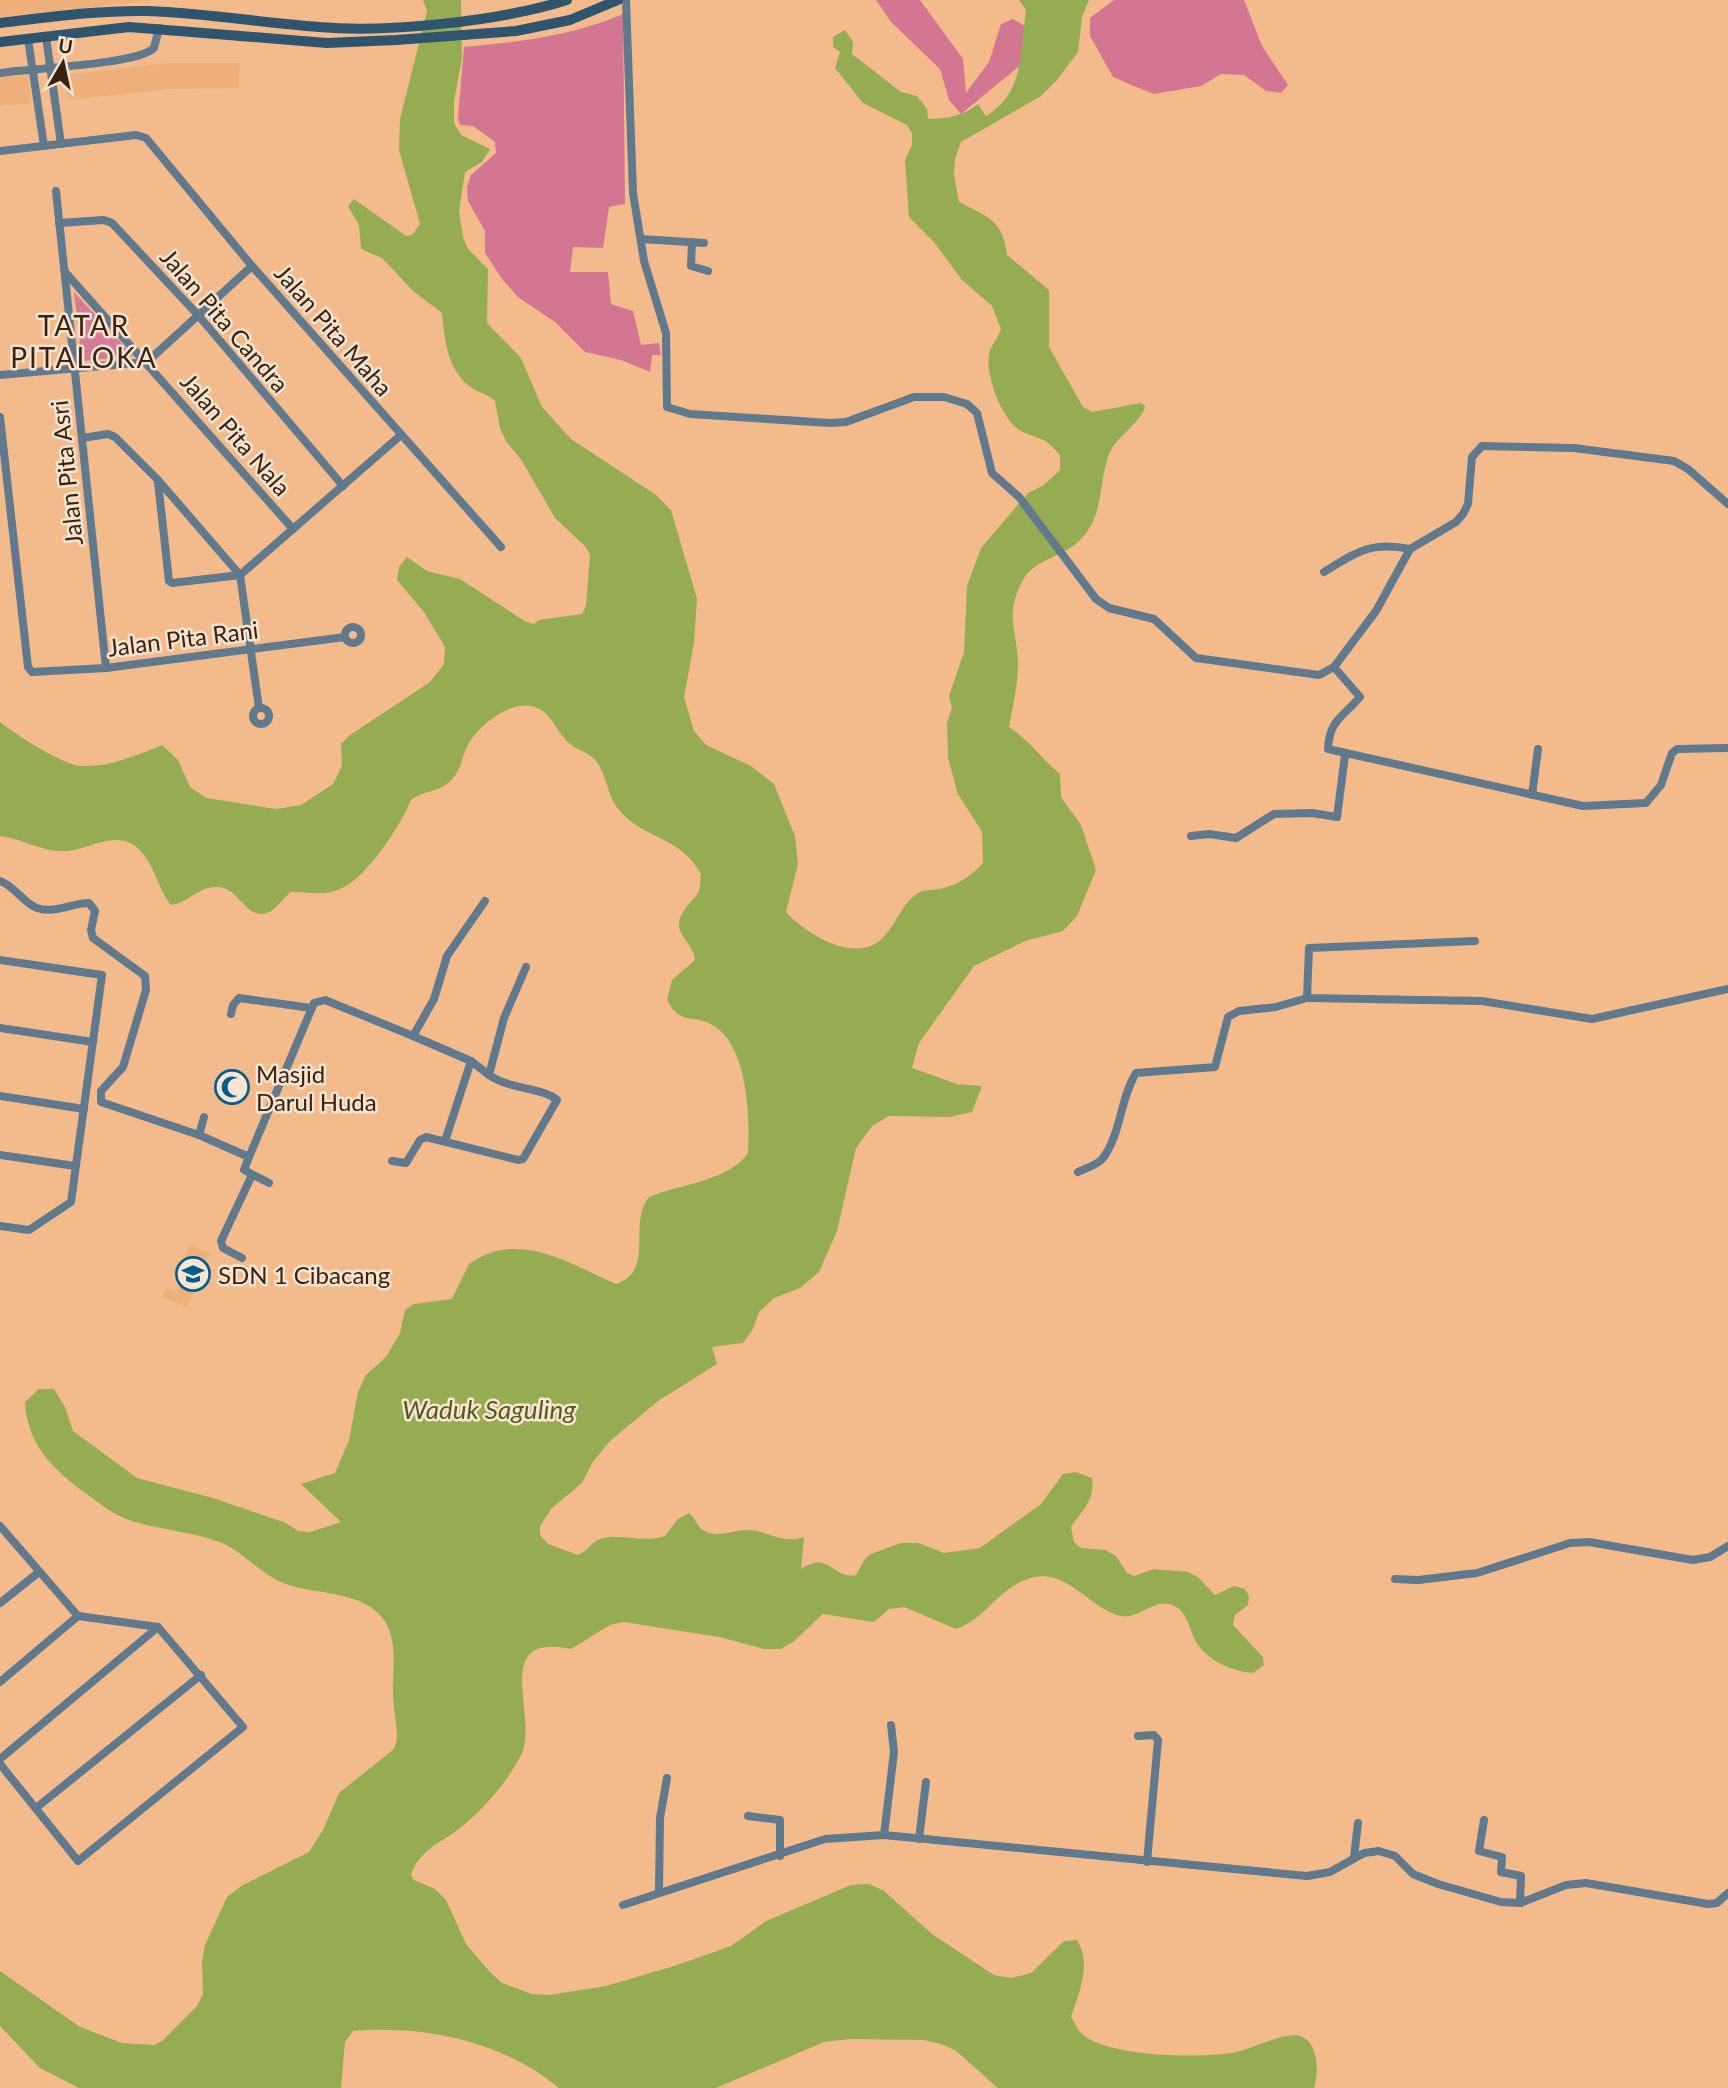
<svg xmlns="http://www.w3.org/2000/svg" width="1728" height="2088" viewBox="0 0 1728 2088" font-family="Lato,sans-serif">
<rect width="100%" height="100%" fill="#f3bb8c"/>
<g fill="#edb07b">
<path d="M0 0H157L0 17Z"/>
<path d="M167 63H240L239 88 172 89 69 100 65 75Z"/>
<path d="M28 74 31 103 0 106V77Z"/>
<path d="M190 1245 210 1253 187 1307 162 1297 166 1288 177 1292 191 1260 185 1256Z"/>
</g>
<path fill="#d67b96" d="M74 292 133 356 82 361Z"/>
<g fill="#d27692">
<path d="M876 0H920L963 59 966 93 989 62 1001 24 1013 19 1027 27 1028 59 961 114 949 100 940 69 891 22Z"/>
<path d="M1114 0H1244L1262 46 1288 85 1281 93 1266 91 1244 75 1221 74 1201 86 1154 94 1129 84 1113 77 1090 36V18Z"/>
<path d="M623 14 625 204 609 207 603 248 573 247 570 272H608L611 304 633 311 641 345 659 343 661 355H652L650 372 621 360 585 352 555 322 518 297 502 279 485 253V231L468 201 467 187 471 175 496 153 495 142 473 126 460 125 458 118 464 47C519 42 572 36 623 14Z"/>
</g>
<path fill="#95ac53" d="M423 0H461L462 58 454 101V123L461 135 490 149 482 162 465 172 459 211 463 237 468 249 488 269 487 323 521 358 542 407 571 439 656 495 671 510 697 599 694 643 684 697 694 731 706 745 751 766 774 784 795 836 798 864 786 912C804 932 850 962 878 942 893 931 900 907 915 895 924 888 936 891 947 887 961 883 973 874 983 863L982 832 958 794 948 758 947 722 952 708 949 696 964 652 967 586 981 548 1028 493 1044 485 1060 470V455C1042 435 1045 442 1023 432 1003 423 985 376 989 354 991 345 998 338 1001 329L992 306 962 280 934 242 909 217 905 160 912 145V133L907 125 863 103 835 68 840 52 833 47V37L845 30 853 42 852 54 901 92 917 96 927 109 928 119C945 119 964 116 978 104L986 116C1025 93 1020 50 1026 10L1019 0H1089L1082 17 1078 52 1057 80 1041 96 961 142 955 159 954 175 959 202C988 217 1003 220 1007 255L1049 290V347L1083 407 1092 412 1141 403 1145 406C1142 423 1114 437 1108 457 1098 487 1104 517 1079 541 1063 557 1033 560 1023 580 1004 615 1017 629 1018 663 1018 684 1013 706 1009 727 1029 740 1042 759 1060 774L1061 797 1081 825 1096 870 1077 916 1063 931 1025 941 974 966 919 1043 912 1068 957 1084 982 1086 972 1112 949 1117 889 1116 872 1126 856 1148 837 1231 819 1272 800 1288 774 1298 759 1312 753 1329 743 1343 712 1347 717 1364 658 1401 610 1441 592 1463 582 1483 552 1508 540 1526V1535L548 1544 578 1555C588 1551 591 1542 600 1539 617 1532 642 1544 665 1536L678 1519 689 1513C695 1518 697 1526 703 1530 715 1539 733 1530 746 1530 768 1530 783 1545 804 1537L801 1569C829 1550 833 1580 856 1575L864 1560 871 1554 901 1543H918L944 1553 980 1548 1041 1504 1063 1474 1076 1472 1092 1478C1095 1501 1083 1509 1071 1527L1074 1542 1081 1548 1105 1550 1116 1556 1127 1573 1134 1576 1154 1569 1188 1572 1198 1577 1215 1595 1234 1586 1245 1589 1249 1596 1248 1605 1235 1615 1233 1625 1263 1657 1264 1665 1253 1673C1232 1671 1212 1663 1198 1645 1189 1632 1189 1611 1172 1605 1154 1598 1139 1620 1121 1616 1092 1610 1068 1570 1035 1577 1000 1584 987 1619 956 1629L904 1607 889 1609 874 1622 823 1614 793 1642 781 1649H764L719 1637 624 1622 610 1625 571 1649C490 1632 538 1715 522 1753 510 1779 479 1815 456 1831 438 1844 418 1852 411 1875L414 1880 435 1889 446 1900 466 1944 489 1971 502 1983 532 1994 549 1995 606 1986 674 1966 731 1946 766 1921 851 1885 868 1884 883 1890 932 1934 994 1975 1011 1978 1031 1973 1064 1941 1077 1940C1092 1964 1079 1993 1071 2017 1074 2021 1076 2027 1079 2031 1103 2058 1199 2058 1232 2053 1249 2050 1286 2031 1300 2036 1319 2042 1319 2073 1314 2088H998L955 2050 941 2044 924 2040 850 2039 824 2042 716 2088H559C503 2041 424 2025 353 2031L345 2042 341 2088H79L40 2068 0 2026V1971L80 2027 122 2043 154 2045 162 2041 197 2006 203 1994 202 1962 205 1945 227 1897 243 1885 309 1852 323 1830 339 1793 394 1749 397 1739C397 1725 394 1711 393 1697 392 1673 398 1644 386 1623 367 1591 320 1595 289 1585 263 1577 246 1554 222 1543 192 1531 158 1530 129 1520 114 1515 100 1504 88 1495 55 1471 27 1446 25 1402L39 1389H54L65 1407 73 1431 137 1478 213 1498 286 1523 298 1531 310 1532 341 1522 301 1484 335 1473 349 1440 358 1392 366 1375 386 1357 400 1333 405 1310 414 1304 452 1299 469 1264C519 1229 568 1263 616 1284 656 1270 627 1225 649 1197 680 1184 729 1181 748 1153 750 1117 748 1046 713 1025 693 1014 680 1026 667 1000L672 980 695 960C694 945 680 939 679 925 679 912 689 905 696 896 701 890 700 881 701 874 680 835 645 841 619 810 606 795 607 771 593 758 587 752 577 750 570 744 560 736 556 724 547 715 525 690 484 720 471 740 463 751 462 768 453 778 443 792 424 790 411 800 401 825 366 879 340 889 324 896 308 892 291 892 284 898 278 906 271 911 247 925 239 885 216 887 198 887 188 903 171 905 156 886 155 862 135 846 115 831 90 848 68 851 43 853 24 839 0 836V722C15 734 64 766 82 766 110 767 137 755 162 745L178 760 190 787 206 798 276 809 301 805 333 784 342 766 341 744 350 735 430 682 444 664 445 647 424 612 397 580 399 567 407 557 427 571 460 579 526 622 534 624 539 620 582 614 586 606 590 555 586 547 555 518 522 461 506 441 500 428 495 401C489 394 479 393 472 388 446 370 445 339 442 313L413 291 382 258 361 249 359 225 348 206 354 199 406 236 412 235 420 224 399 150 400 119 427 11Z"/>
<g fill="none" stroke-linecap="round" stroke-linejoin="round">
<g stroke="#61798c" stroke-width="8">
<path d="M626 0 633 193 644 261 666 333 667 407 690 414 830 423 846 422 914 397H944L967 404 977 413 992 473 1019 497 1096 599 1109 608 1154 619 1196 658 1319 675 1334 667 1376 611 1410 549 1456 522 1463 514 1468 504 1472 457 1482 446 1574 448 1674 461 1688 469 1728 504"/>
<path d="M46 37 61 144"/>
<path d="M28 39 44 146"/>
<path d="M0 73C31 68 136 65 154 48L159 28"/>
<path d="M0 151 136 135 146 138 252 266 501 547"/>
<path d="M56 191 106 668"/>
<path d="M59 223 104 220 112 223 198 315 343 486"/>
<path d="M641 239 704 243"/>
<path d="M692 242 691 266 708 271"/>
<path d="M65 272 293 529"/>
<path d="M0 375 147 362 252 266"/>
<path d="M0 417 28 667 32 672 106 668 345 637"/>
<path d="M82 438 108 434 115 437 158 480 240 575"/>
<path d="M158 482 169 581 172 583 240 575"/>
<path d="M1324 572C1357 552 1370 541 1410 549"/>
<path d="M240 575 401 435"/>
<path d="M240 575 259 708"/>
<circle cx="353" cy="635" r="8"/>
<path d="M1334 667 1360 697C1344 716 1329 720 1328 749L1583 806 1646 803 1661 785 1672 753 1677 749 1728 748"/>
<circle cx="261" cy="716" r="8"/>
<path d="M1532 795 1538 749"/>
<path d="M1191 836 1209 834 1236 838 1274 814 1312 813 1337 817 1345 755"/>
<path d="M0 881C15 886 23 903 37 908 54 914 72 903 89 903L95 911 91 930 93 938 145 976 146 990 123 1067 101 1091V1102L199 1135 249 1157 314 1003 325 1000 413 1036 434 999 447 956 485 901"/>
<path d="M1475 941 1309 948 1307 998 1482 1001 1592 1019 1728 989"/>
<path d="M0 960 102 975 71 1202 29 1230 0 1226"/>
<path d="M231 1014 233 1005 239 998 311 1008"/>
<path d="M0 1028 93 1042"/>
<path d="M413 1036 471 1061 489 1075 504 1018 526 967"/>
<path d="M0 1096 84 1109"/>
<path d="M199 1135 204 1117"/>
<path d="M445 1141 471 1061"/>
<path d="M0 1155 75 1166"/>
<path d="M249 1157 244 1170 269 1183"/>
<path d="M392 1161 406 1163 420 1140 426 1137 518 1160 523 1159 557 1100C542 1087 511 1090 489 1075"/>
<path d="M1078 1172C1086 1168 1098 1165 1103 1158 1121 1134 1120 1099 1136 1073L1215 1067 1228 1017 1239 1011 1276 1007 1307 998"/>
<path d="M242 1258 223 1248 221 1241 252 1175"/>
<path d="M0 1526 78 1616 158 1627 243 1727 78 1861 0 1764"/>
<path d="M1395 1579 1418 1580 1477 1573 1570 1543 1589 1542 1693 1560 1710 1557 1728 1546"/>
<path d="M0 1603 39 1572"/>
<path d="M0 1682 78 1616"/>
<path d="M1138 1736 1154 1735 1158 1740 1147 1862"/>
<path d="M0 1759 158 1627"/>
<path d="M36 1808 201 1675"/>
<path d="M748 1816 780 1820V1856"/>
<path d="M1484 1820 1479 1851 1502 1857 1501 1872 1521 1876 1520 1903"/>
<path d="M884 1835 894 1752 891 1725"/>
<path d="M919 1839 926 1782"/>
<path d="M1354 1857 1358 1823"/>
<path d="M659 1891 660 1818 667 1778"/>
<path d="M623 1905 825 1839 884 1835 1307 1876 1330 1872 1364 1853 1379 1851 1395 1856 1413 1874 1438 1884 1501 1902 1520 1903 1566 1885 1586 1883 1708 1904 1717 1903 1728 1893"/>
</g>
<g stroke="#2f546e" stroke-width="10">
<path d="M0 23C50 17 99 10 149 11 205 13 262 23 319 27 388 33 501 21 567 0"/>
<path d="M0 42 129 27 327 43 396 40 516 31 570 20 618 0"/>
</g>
</g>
<defs>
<g id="mosque-ring" transform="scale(1.75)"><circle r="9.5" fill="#fbe4d1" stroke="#005d8e" stroke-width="1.5"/><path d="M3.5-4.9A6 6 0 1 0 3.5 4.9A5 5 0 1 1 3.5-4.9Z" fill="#005d8e"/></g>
<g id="school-ring" transform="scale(1.75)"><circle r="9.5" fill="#fbe4d1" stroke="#005d8e" stroke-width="1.5"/><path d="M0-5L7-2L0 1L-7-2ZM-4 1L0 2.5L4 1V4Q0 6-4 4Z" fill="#005d8e"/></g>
</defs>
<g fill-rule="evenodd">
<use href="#mosque-ring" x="232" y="1087"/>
<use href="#school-ring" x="193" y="1274"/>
</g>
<g text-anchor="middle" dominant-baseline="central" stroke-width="5" stroke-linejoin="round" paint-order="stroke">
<g font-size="24" fill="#392310" stroke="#fbe4d1">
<text transform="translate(225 320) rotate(49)">Jalan Pita Candra</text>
<text transform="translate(334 330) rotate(49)">Jalan Pita Maha</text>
<text transform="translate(236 434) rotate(49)">Jalan Pita Nala</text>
<text transform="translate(66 473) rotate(-96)">Jalan Pita Asri</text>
<text transform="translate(183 638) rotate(-7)">Jalan Pita Rani</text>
</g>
<g font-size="24" fill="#392310" stroke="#fbe4d1" text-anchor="start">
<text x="256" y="1073">Masjid<tspan x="256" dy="28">Darul Huda</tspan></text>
<text x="218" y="1274">SDN 1 Cibacang</text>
</g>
<g font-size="26" font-style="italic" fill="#4f5e1f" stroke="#fbe4d1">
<text x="489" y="1409">Waduk Saguling</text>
</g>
<g font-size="28" letter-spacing="2" fill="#392310" stroke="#fbe4d1">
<text x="84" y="325">TATAR<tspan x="84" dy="32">PITALOKA</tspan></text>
</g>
</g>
<g transform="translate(63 63) rotate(9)" stroke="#fbe4d1" stroke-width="5" paint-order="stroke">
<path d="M0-5L12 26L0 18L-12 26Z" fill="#392310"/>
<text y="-10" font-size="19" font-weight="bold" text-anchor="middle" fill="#392310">U</text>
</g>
</svg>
